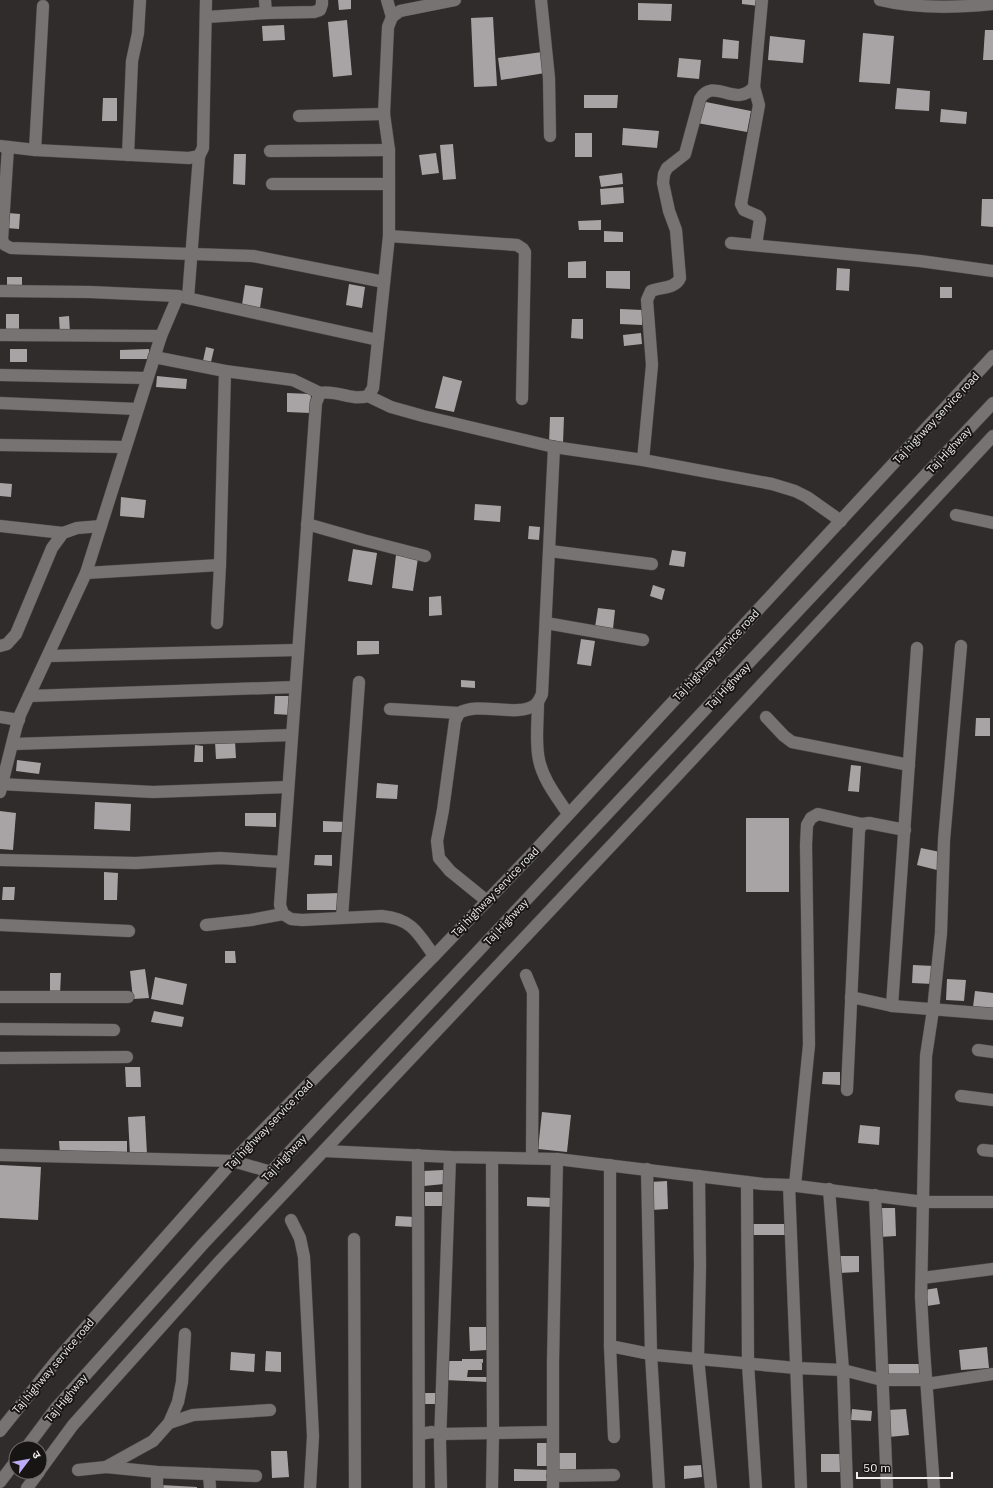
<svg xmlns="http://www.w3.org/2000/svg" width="993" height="1488" viewBox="0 0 993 1488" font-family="'IBM Plex Sans','Noto Sans Devanagari',sans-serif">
<rect width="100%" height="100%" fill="#302c2b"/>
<g fill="#a8a3a4">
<path d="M338 0H351V9L339 10Z"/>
<path d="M742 0H760L759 6 742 4Z"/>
<path d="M638 3 672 4 671 21 638 20Z"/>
<path d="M493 17 497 86 474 87 471 18Z"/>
<path d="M347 20 352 75 333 77 328 22Z"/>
<path d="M284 25 285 40 263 41 262 26Z"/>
<path d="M985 30H993V60H983Z"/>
<path d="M863 33 894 36 890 84 859 82Z"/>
<path d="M770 36 805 40 803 63 768 60Z"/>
<path d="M723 39 739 41 738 59 722 58Z"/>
<path d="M542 52 545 73 501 80 498 58Z"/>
<path d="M679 58 701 60 699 79 677 77Z"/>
<path d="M897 88 930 91 929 111 895 109Z"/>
<path d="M584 95H618L617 108H584Z"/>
<path d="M103 98H117V121H102Z"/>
<path d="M701 101 751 111 747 132 697 123Z"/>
<path d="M941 109 967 112 966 124 940 122Z"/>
<path d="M623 128 659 131 657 148 622 145Z"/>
<rect x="575" y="133" width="17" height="24"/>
<path d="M453 144 456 179 443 180 440 145Z"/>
<path d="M436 153 439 173 422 175 419 155Z"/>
<path d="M234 154H246L245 185 233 184Z"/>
<path d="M622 173 623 184 601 187 599 176Z"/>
<path d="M623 187 624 203 601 205 600 189Z"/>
<path d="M982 199H993V227L981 226Z"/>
<path d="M8 213 20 214 19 229 6 228Z"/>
<path d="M601 220V230H579L578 221Z"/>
<path d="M604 231 623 232V242H604Z"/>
<path d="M586 261V278H568V262Z"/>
<path d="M837 268 850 269 849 291 836 290Z"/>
<path d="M606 271H630V289L606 288Z"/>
<path d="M7 277H22V288L7 287Z"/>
<path d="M349 284 365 287 362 308 346 305Z"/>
<path d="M245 285 263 288 260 308 242 305Z"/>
<rect x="940" y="287" width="12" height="11"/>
<path d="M620 309 643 310 642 325 620 324Z"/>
<rect x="6" y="314" width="13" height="15"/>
<path d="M69 316 70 333 60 334 59 317Z"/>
<path d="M572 319H583V339L571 338Z"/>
<path d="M641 333 642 344 624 346 623 335Z"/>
<path d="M206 347 214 349 211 362 203 361Z"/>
<rect x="10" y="349" width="17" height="13"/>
<path d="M149 349 150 359H120V350Z"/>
<path d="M157 376 187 379 186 389 156 387Z"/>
<path d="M443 376 462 381 454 412 435 408Z"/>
<path d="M287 393 311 394 310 413 287 412Z"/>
<path d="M550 417H564L563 443H549Z"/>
<path d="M0 483 12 484 11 497 0 496Z"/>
<path d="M121 497 146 500 144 518 120 516Z"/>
<path d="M475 504 501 506 500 522 474 520Z"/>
<path d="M529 526 540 527 539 540 528 539Z"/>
<path d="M353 549 377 553 372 585 348 581Z"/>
<path d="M672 550 686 552 684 567 669 565Z"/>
<path d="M396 555 418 558 413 591 392 588Z"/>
<path d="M653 585 665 589 662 600 650 596Z"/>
<path d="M441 596 442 615 429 616V597Z"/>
<path d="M598 608 615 610 613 629 595 627Z"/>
<path d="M581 639 595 641 591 666 577 664Z"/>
<path d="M357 641H379V654L357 655Z"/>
<path d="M461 680 475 681V688L461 687Z"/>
<path d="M275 696H292L291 715 274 714Z"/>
<path d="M976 718H990V736H975Z"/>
<path d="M235 741 236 758 216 759 215 742Z"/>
<path d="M195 745 203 746V762H194Z"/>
<path d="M17 760 41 763 39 774 16 771Z"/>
<path d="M851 765 861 766 859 792 848 791Z"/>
<path d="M377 783 398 785 397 799 376 798Z"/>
<path d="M95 802 131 804 130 831 94 829Z"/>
<path d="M0 811 16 813 13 850 0 849Z"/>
<path d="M245 813H276V827L245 826Z"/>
<rect x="746" y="818" width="43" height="74"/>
<path d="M323 821 346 822 345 832H323Z"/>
<path d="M921 848 940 852 937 870 917 865Z"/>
<path d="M315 855H332V866L314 865Z"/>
<path d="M104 872 118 873 117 900H104Z"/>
<path d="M3 887H15L14 900H2Z"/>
<path d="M340 893V910H307V894Z"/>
<path d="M225 951H235L236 963H225Z"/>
<path d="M913 965 934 966 933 984 912 983Z"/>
<path d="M145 969 149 998 133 999 130 971Z"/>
<path d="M50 973H61L60 994 50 993Z"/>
<path d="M155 977 187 984 183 1005 151 999Z"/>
<path d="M947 979 966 980 964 1001 946 1000Z"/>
<path d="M975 991 993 993V1009L973 1007Z"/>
<path d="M154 1011 184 1017 182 1027 151 1022Z"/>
<path d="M125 1067H140L141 1087H126Z"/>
<path d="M823 1072H840V1085L822 1084Z"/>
<path d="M542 1112 571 1115 567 1152 538 1149Z"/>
<path d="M145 1116 147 1155 130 1156 128 1117Z"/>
<path d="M860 1125 880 1127 879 1145 858 1143Z"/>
<path d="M59 1141H127V1154H60Z"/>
<path d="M0 1165 41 1167 38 1220 0 1218Z"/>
<path d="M443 1170 444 1184 424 1186 423 1171Z"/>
<path d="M667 1181 668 1209 651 1210 650 1182Z"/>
<rect x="425" y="1192" width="19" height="14"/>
<path d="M527 1197 552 1198V1207L527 1206Z"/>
<path d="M879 1208H895L896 1236 880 1237Z"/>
<path d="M396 1216 415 1217 414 1227 395 1226Z"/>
<rect x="748" y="1224" width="37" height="11"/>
<path d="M838 1256H859V1272L839 1273Z"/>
<path d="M937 1288 940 1304 927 1306 924 1290Z"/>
<path d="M469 1327H486L487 1350 470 1351Z"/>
<path d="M987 1347 989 1368 961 1370 959 1350Z"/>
<path d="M266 1351 281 1352V1372L265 1371Z"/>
<path d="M231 1352 255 1354 254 1372 230 1370Z"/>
<path d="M462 1359H483V1363L479 1362 482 1363V1370H468L467 1377H488V1382L445 1380 446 1361H462Z"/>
<path d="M887 1364H922V1377L888 1378Z"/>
<path d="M421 1393H440V1404H420Z"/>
<path d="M852 1409 872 1411 871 1421 851 1420Z"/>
<path d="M906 1409 909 1435 889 1437 887 1410Z"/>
<rect x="537" y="1443" width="14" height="23"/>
<path d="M271 1451H287L289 1477 272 1478Z"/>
<rect x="558" y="1453" width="18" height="18"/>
<rect x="821" y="1454" width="20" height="18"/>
<path d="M701 1465 702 1477 684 1479V1466Z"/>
<path d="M514 1469 550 1470V1481H514Z"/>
<path d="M161 1485 197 1487V1488H161Z"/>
</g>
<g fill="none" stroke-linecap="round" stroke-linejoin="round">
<g stroke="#4c4848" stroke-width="13">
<g id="street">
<path d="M265 0 266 13"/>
<path d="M387 0 392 17"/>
<path d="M541 0 549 78 550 136"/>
<path d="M880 0C917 9 955 8 993 4"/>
<path d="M207 17 266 13 314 12 320 10 322 4V0"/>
<path d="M754 87 759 105 741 204 744 210 758 216 760 219 756 245"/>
<path d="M299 116 384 114"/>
<path d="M0 146 35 150 189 158 199 156 203 148 206 0"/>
<path d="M8 147 2 240 5 245 11 248 253 256 384 282"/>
<path d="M35 150 43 6"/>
<path d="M270 151 389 150"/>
<path d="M128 155 132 61 138 33 140 0"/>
<path d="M272 184H389"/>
<path d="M389 236 517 245 523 249 525 252 522 399"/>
<path d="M731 243 920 261 993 271"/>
<path d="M0 291 90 292 178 296 378 340"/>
<path d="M188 298 199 156"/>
<path d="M0 335 161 336"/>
<path d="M154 357 225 371 293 380 320 393"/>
<path d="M0 375 147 378"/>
<path d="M368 396 391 407 423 416 554 447 643 460 772 484 795 491 807 497 841 521"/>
<path d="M0 403 137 409"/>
<path d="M0 445 125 447"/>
<path d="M643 460 652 365 647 300 651 291C660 287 675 289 680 278L676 230 669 211 663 183 664 174 667 168 685 154 700 99C714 76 735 109 754 87L762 0"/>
<path d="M956 515 993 523"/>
<path d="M307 524 363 540 425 556"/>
<path d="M0 526 63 533"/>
<path d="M550 551 652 564"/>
<path d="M86 573 220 565"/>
<path d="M217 623 220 565 225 371"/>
<path d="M546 623 643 640"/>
<path d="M0 646 7 644 16 634 52 548 63 533 77 528 101 526"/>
<path d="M48 656 298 650"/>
<path d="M29 696 295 687"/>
<path d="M538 702C538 721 535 742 539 760 543 780 558 798 568 814"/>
<path d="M390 709 459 713"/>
<path d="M0 717 19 720"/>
<path d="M766 717 784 736 792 742 909 765"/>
<path d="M13 744 292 735"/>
<path d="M0 784 153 792 288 787"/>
<path d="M0 792 16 728 20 715 86 573 161 336 178 296"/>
<path d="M0 860 136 863 220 858 283 862"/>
<path d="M487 901 450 871 439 858 437 841 443 810 455 721 459 713C479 701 517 718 535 705 539 702 540 698 542 694L554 447"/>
<path d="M342 917 359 682"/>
<path d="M0 925 129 931"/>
<path d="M206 925 251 920 283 914"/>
<path d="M434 956C418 933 412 919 382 916L302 920 291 919 283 914 280 905 316 403 320 393C338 390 351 401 368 396L373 388 389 236V150L384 114 388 27 392 17 400 11 455 0"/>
<path d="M526 975 533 992 532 1158"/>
<path d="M0 997H128"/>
<path d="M851 997 892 1006 993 1014"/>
<path d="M892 1006 917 648"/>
<path d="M0 1029 114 1030"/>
<path d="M978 1050 993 1052"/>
<path d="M0 1058 127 1057"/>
<path d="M847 1090 859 830 862 824 869 823 905 830"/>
<path d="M961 1096 993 1100"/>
<path d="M983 1150 993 1151"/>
<path d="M324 1151 450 1157 557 1159 553 1363V1488"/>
<path d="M0 1155 233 1161 271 1172"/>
<path d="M418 1155 419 1488"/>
<path d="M492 1158 493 1433 492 1488"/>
<path d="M557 1159 763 1184 789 1185 924 1202H993"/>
<path d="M610 1165V1346L614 1437"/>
<path d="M647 1169 651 1354 659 1488"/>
<path d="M699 1176 700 1266 698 1358 711 1488"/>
<path d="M747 1182 748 1364 756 1488"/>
<path d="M789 1185 801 1488"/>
<path d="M795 1185 809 1045 806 845 807 825 811 818 818 814 862 824"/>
<path d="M829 1189 843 1370 847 1488"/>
<path d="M875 1195 887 1488"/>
<path d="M291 1220 300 1238 304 1257 313 1436 310 1488"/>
<path d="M354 1239 355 1488"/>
<path d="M922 1278 993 1269"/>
<path d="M610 1346 655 1355 796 1368 843 1370 882 1380H927"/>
<path d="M927 1384 993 1374"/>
<path d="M169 1423 193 1415 270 1410"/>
<path d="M420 1434 432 1432 441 1434 553 1432"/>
<path d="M106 1467 157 1472 256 1476"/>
<path d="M78 1470 106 1467 153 1441 169 1423 178 1402 182 1382 185 1334"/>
<path d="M209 1474 210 1488"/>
<path d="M553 1476 614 1475"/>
<path d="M157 1488V1472"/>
<path d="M441 1488 440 1443 450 1157"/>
<path d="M934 1488 924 1350 921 1297 926 1056 933 1010 941 933 944 840 961 646"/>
</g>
</g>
<g stroke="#4c4848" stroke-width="13">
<g id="secondary">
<path d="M0 1431 56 1361 233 1161 434 956 530 856 993 356"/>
<path d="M26 1448 56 1408 204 1243 993 403"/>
<path d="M40 1470 73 1425 219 1262 672 781 993 436"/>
<path d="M0 1482 16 1461"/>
<path d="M27 1488 39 1472"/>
</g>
</g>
<use href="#street" stroke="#777372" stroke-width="12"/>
<use href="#secondary" stroke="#777372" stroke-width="12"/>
</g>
<g text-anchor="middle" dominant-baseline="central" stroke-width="4" stroke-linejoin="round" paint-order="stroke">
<g font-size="11" fill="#f1eeee" stroke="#171514">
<text transform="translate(936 418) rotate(-47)">Taj highway service road</text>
<text transform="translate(949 450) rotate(-47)">Taj Highway</text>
<text transform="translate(716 655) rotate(-47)">Taj highway service road</text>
<text transform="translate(728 686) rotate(-47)">Taj Highway</text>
<text transform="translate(495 892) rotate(-46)">Taj highway service road</text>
<text transform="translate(506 922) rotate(-47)">Taj Highway</text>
<text transform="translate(269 1125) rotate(-46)">Taj highway service road</text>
<text transform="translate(284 1158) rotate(-47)">Taj Highway</text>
<text transform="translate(53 1366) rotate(-50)">Taj highway service road</text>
<text transform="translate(66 1398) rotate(-50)">Taj Highway</text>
</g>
</g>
<g transform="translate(28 1460) rotate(58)"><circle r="19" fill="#171514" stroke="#6e6c6b"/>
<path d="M0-3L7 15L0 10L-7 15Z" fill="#bcaaf5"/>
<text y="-6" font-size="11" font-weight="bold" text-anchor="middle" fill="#f1eeee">उ</text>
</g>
<path d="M857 1472v6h95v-6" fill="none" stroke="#f1eeee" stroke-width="2"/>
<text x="863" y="1472" font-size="12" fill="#f1eeee" stroke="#171514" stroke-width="3" paint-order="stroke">50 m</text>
</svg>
